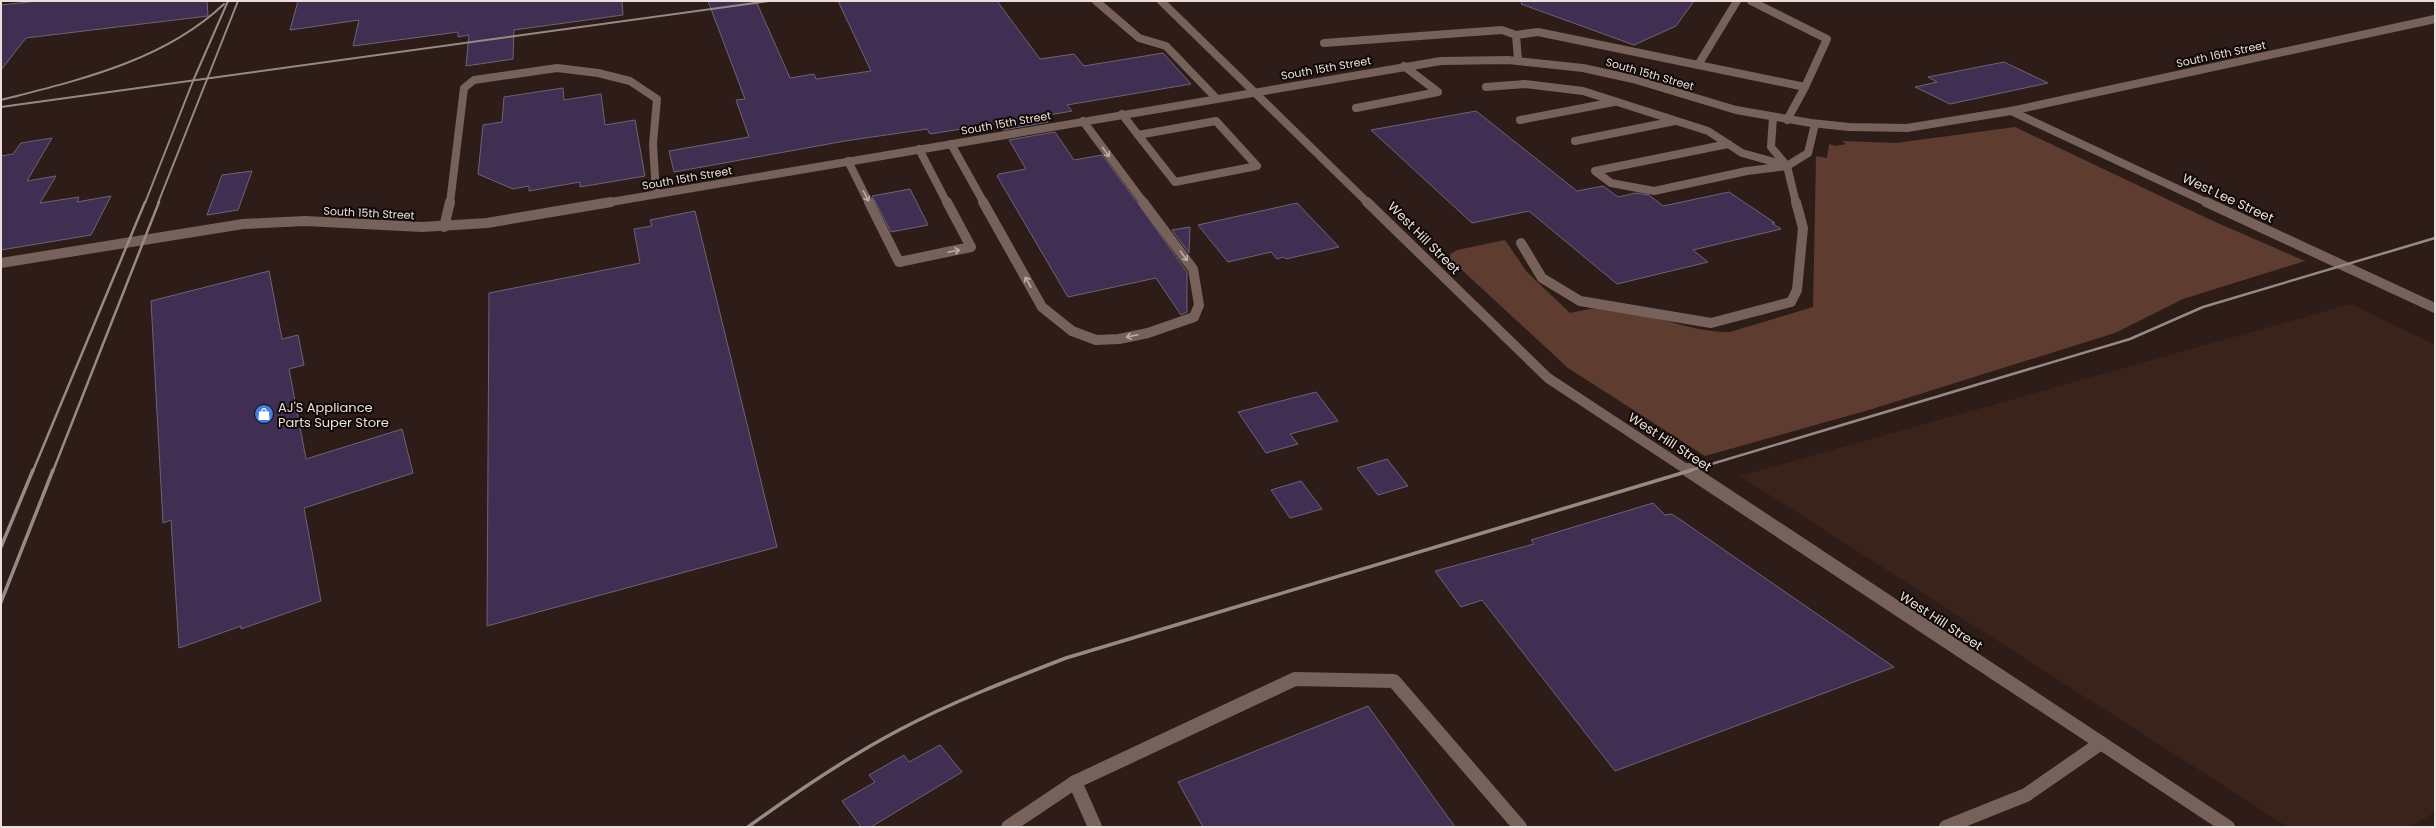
<svg xmlns="http://www.w3.org/2000/svg" width="2436" height="828" viewBox="0 0 2436 828" font-family="Poppins,sans-serif">
<rect width="100%" height="100%" fill="#2d1c17"/>
<path fill="#3a231b" d="M2351 304 2435 345V812L2411 827H2288L1740 476Z"/>
<path fill="#5e3c30" d="M2015 127 2213 221 2305 261 2183 299 2115 333 1869 410 1705 456 1568 368 1450 259V254L1457 250 1505 240 1527 272 1570 313C1581 311 1595 307 1606 308 1647 311 1691 333 1730 332L1813 307 1816 156 1827 158 1829 144 1835 146 1846 144 1842 141 1896 143Z"/>
<g fill="#402f52" stroke="#6c6476">
<path d="M38 1H207L208 16 26 38 1 70V5Z"/>
<path d="M298 1H622L623 15 514 30 513 59 466 66 469 35 458 37V32L353 46 359 20 290 30Z"/>
<path d="M708 1H756L790 78 814 74 816 79 871 71 838 1H997L1040 59 1074 54 1084 66 1163 53 1191 84 1067 105 1072 111 1043 116 1048 122 1003 130 999 123 930 134 927 129 845 141 674 172 669 151 749 137 736 100 745 99Z"/>
<path d="M1522 1H1694L1676 26 1634 45 1521 4Z"/>
<path d="M2004 62 2048 83 1950 104 1915 87 1937 82 1928 77Z"/>
<path d="M563 88 564 100 601 94 605 125 635 120 645 176 580 187V182L529 191V186L513 189 478 174 483 125 502 122 504 97Z"/>
<path d="M1476 111 1577 191 1603 186 1618 197 1636 193 1649 195 1663 206 1729 192 1775 223H1772L1781 229 1693 250 1708 262 1617 284 1529 211 1472 223 1371 130Z"/>
<path d="M1055 132 1074 160 1102 155 1137 202 1187 272V312L1181 315 1156 278 1068 297 997 176 999 174 1026 169 1009 140Z"/>
<path d="M52 138 27 181 56 176 40 203 79 197 77 202 111 196 91 235 1 250V156L13 154 21 143Z"/>
<path d="M252 171 238 210 207 215 222 175Z"/>
<path d="M910 189 928 225 891 232 872 196Z"/>
<path d="M1297 203 1339 247 1286 259 1284 257 1277 259 1271 252 1228 262 1198 225Z"/>
<path d="M695 211 777 547 487 626 489 293 640 263 634 229 652 226 650 220Z"/>
<path d="M1190 227 1189 253 1172 230Z"/>
<path d="M269 271 282 339 298 335 304 365 289 369 306 459 402 429 413 473 304 508 321 601 241 629V626L179 648 171 520 163 523 151 301Z"/>
<path d="M1316 392 1338 421 1290 434 1298 444 1266 453 1238 412Z"/>
<path d="M1387 459 1408 486 1378 495 1357 468Z"/>
<path d="M1301 481 1322 509 1290 518 1271 490Z"/>
<path d="M1653 503 1665 515 1672 514 1894 667 1615 771 1482 600 1461 607 1435 571 1534 544 1531 540Z"/>
<path d="M1368 706 1455 827H1203L1178 782Z"/>
<path d="M940 745 962 772 871 827H861L842 801 875 782 869 775 904 755 909 762Z"/>
</g>
<g fill="none" stroke-linecap="round" stroke-linejoin="round">
<g stroke="#76625b" stroke-width="8">
<path d="M1096 1 1139 38 1166 46 1216 98"/>
<path d="M1324 43 1502 30 1516 35"/>
<path d="M1518 60 1516 35 1538 32 1805 87 1827 39 1751 1"/>
<path d="M1698 65 1737 1"/>
<path d="M1486 87 1525 84 1583 91 1708 131 1742 153 1781 164"/>
<path d="M1356 108 1438 92 1404 66"/>
<path d="M1122 114 1138 135"/>
<path d="M1773 117 1771 147 1787 166 1796 203"/>
<path d="M1520 120 1614 102"/>
<path d="M1787 120 1805 87"/>
<path d="M1083 121 1144 203"/>
<path d="M1216 121 1257 166 1175 182 1138 135Z"/>
<path d="M1575 141 1675 121"/>
<path d="M951 144 984 203"/>
<path d="M1728 144 1595 171 1611 183 1654 191 1747 171 1787 166 1808 153 1815 124"/>
<path d="M919 149 947 203"/>
<path d="M848 161 869 203"/>
<path d="M450 203 464 88 474 80 557 68 598 73 630 81 657 99 653 144 656 194"/>
</g>
<g stroke="#76625b" stroke-width="10">
<path d="M869 202 899 262 971 247 947 202"/>
<path d="M983 202 1042 307 1072 331 1096 340 1119 339 1148 333 1194 317 1199 305 1193 269 1143 202"/>
<path d="M444 227 450 202"/>
<path d="M1521 243 1542 278 1580 301 1711 323 1791 302 1797 290 1803 228 1796 202"/>
</g>
<g stroke="#76625b" stroke-width="14">
<path d="M1075 782 1095 827"/>
<path d="M1008 827 1075 782 1295 679 1394 681 1520 827"/>
<path d="M1946 827 2026 795 2101 743"/>
</g>
<path stroke="#76625b" stroke-width="8" d="M2011 111 2208 203"/>
<path stroke="#76625b" stroke-width="10" d="M2206 202 2435 308"/>
<g stroke="#76625b" stroke-width="8">
<path d="M1161 1 1368 203"/>
<path d="M605 203 1441 61 1508 60 1583 68 1633 79 1736 110 1811 123 1849 127 1907 128 2011 111 2435 19"/>
</g>
<g stroke="#76625b" stroke-width="10">
<path d="M1367 202 1548 378 1689 471"/>
<path d="M1 263 243 224 305 221 422 227 487 223 611 202"/>
</g>
<path stroke="#76625b" stroke-width="14" d="M1688 470 2228 827"/>
<g stroke="#978a85" stroke-width="2">
<path d="M1 100C79 80 164 61 224 4"/>
<path d="M1 107 769 1"/>
<path d="M145 203 193 81 228 1"/>
<path d="M158 203 238 1"/>
</g>
<g stroke="#978a85" stroke-width="2.5">
<path d="M33 471 145 202"/>
<path d="M53 471 159 202"/>
<path d="M1688 471 2130 339 2203 307 2435 238"/>
</g>
<g stroke="#978a85" stroke-width="3.5">
<path d="M1 547 33 470"/>
<path d="M1 602 53 470"/>
<path d="M748 827C796 792 846 758 899 730 952 702 1009 680 1066 658L1692 470"/>
</g>
</g>
<defs><path id="oneway-shaft" d="M-6 0H5M1.5-3L5.5 0L1.5 3" fill="none" stroke-width="1.6" stroke-linecap="round" stroke-linejoin="round"/></defs>
<g stroke="#bcada7">
<use href="#oneway-shaft" transform="translate(1106 152) rotate(53)"/>
<use href="#oneway-shaft" transform="translate(866 196) rotate(63)"/>
<use href="#oneway-shaft" transform="translate(954 251) rotate(-12)"/>
<use href="#oneway-shaft" transform="translate(1184 256) rotate(53)"/>
<use href="#oneway-shaft" transform="translate(1028 282) rotate(-119)"/>
<use href="#oneway-shaft" transform="translate(1132 336) rotate(168)"/>
</g>
<defs>
<g id="shop-disc" transform="scale(1)"><circle r="9.5" fill="#3f7fe0" stroke="#100906"/><path d="M-5-2.5h2.3a2.7 3.5 0 0 1 5.4 0H5L5.5 6h-11ZM-1.5-2.5h3a1.5 2.3 0 0 0-3 0Z" fill="#fff"/></g>
</defs>
<g fill-rule="evenodd">
<use href="#shop-disc" x="264" y="414"/>
</g>
<g text-anchor="middle" dominant-baseline="central" stroke-width="4" stroke-linejoin="round" paint-order="stroke">
<g font-size="11" fill="#eadfda" stroke="#100906">
<text transform="translate(2221 54) rotate(-12)">South 16th Street</text>
<text transform="translate(1326 68) rotate(-10)">South 15th Street</text>
<text transform="translate(1650 74) rotate(16)">South 15th Street</text>
<text transform="translate(1006 123) rotate(-10)">South 15th Street</text>
<text transform="translate(687 178) rotate(-10)">South 15th Street</text>
<text transform="translate(369 213) rotate(3)">South 15th Street</text>
</g>
<g font-size="13" fill="#eadfda" stroke="#100906">
<text transform="translate(2228 198) rotate(25)">West Lee Street</text>
<text transform="translate(1424 238) rotate(45)">West Hill Street</text>
<text transform="translate(1670 442) rotate(33)">West Hill Street</text>
<text transform="translate(1941 621) rotate(33)">West Hill Street</text>
</g>
<g font-size="13" fill="#eadfda" stroke="#100906" text-anchor="start">
<text x="278" y="407">AJ'S Appliance<tspan x="278" dy="15">Parts Super Store</tspan></text>
</g>
</g>
<rect width="2436" height="828" fill="none" stroke="#eadfda" stroke-width="4"/>
</svg>
